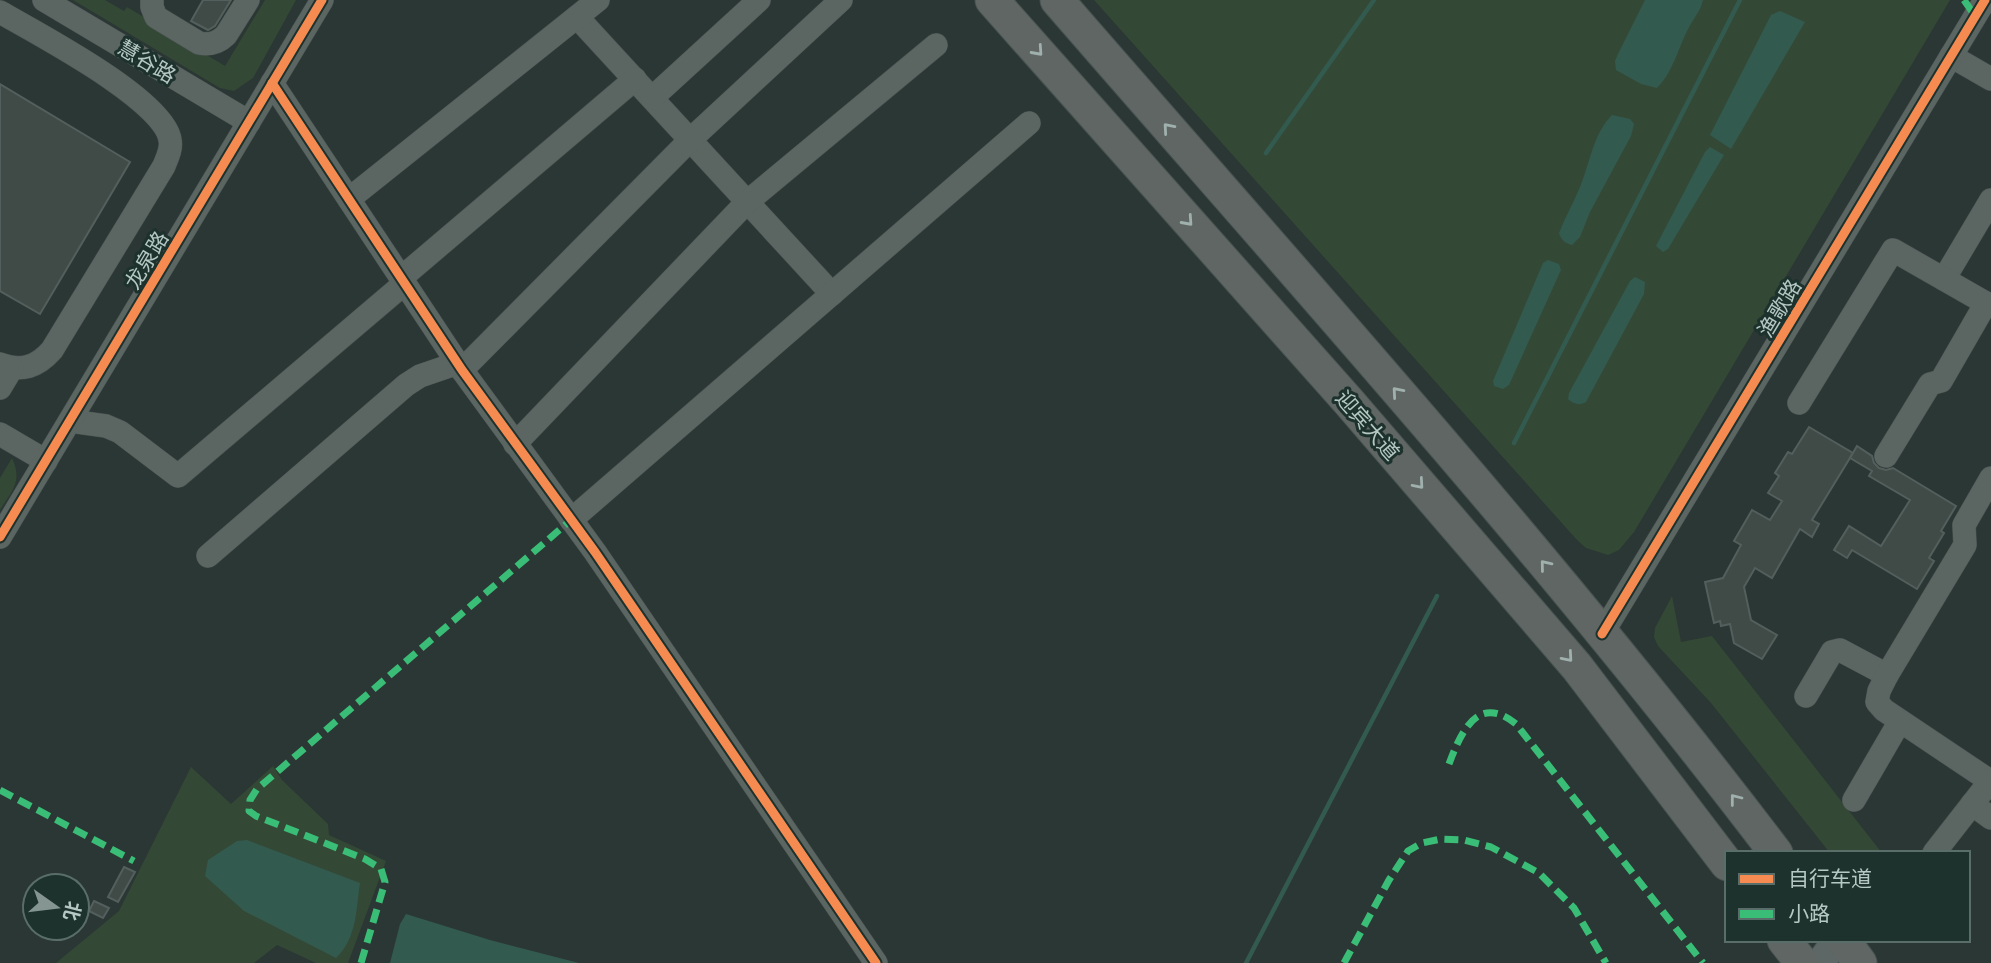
<svg xmlns="http://www.w3.org/2000/svg" width="1991" height="963" viewBox="0 0 1991 963" font-family="'Open Sans','Noto Sans SC',sans-serif">
<rect width="100%" height="100%" fill="#2b3734"/>
<g fill="#344836">
<path d="M73 0H105L124 11 127 7 225 66 265 0H296L253 78 234 91 220 88Z"/>
<path d="M1094 0H1950L1634 532 1619 550 1608 555 1586 548 1577 540Z"/>
<path d="M12 458C23 481 12 491 0 510V478Z"/>
<path d="M1672 596 1681 642 1712 636 1882 853H1830L1711 703 1658 646 1654 637 1655 628Z"/>
<path d="M273 766 282 780 328 824 329 835 386 861 348 963H316L277 945 254 963H56L119 911 191 767 231 804Z"/>
</g>
<g fill="#335a4f">
<path d="M1645 0H1703C1701 9 1698 12 1694 19 1679 41 1676 69 1657 88L1641 84 1616 70 1615 61 1618 54Z"/>
<path d="M1780 11 1805 22 1731 149 1710 135 1771 15Z"/>
<path d="M1612 115 1630 119 1634 124 1631 136 1590 212 1580 237 1572 245C1565 243 1561 240 1559 233 1565 217 1574 202 1580 187 1590 163 1593 134 1612 115Z"/>
<path d="M1710 147 1724 155 1668 249 1663 252 1656 246 1705 152Z"/>
<path d="M1548 260 1559 264 1561 270 1509 385 1503 389 1494 386 1493 381 1543 263Z"/>
<path d="M1635 277 1645 282 1644 294 1586 402C1579 406 1574 404 1568 399L1569 393 1630 281Z"/>
<path d="M247 840 360 883C356 910 357 938 336 958L244 911 205 876 208 860 237 841Z"/>
<path d="M406 914 490 940 579 963H390L400 924Z"/>
</g>
<g fill="none" stroke-linecap="round" stroke-linejoin="round">
<g stroke="#335a4f" stroke-width="4.5">
<path d="M1266 153 1374 0"/>
<path d="M1514 443 1740 0"/>
<path d="M1246 963 1437 596"/>
</g>
</g>
<g fill="#404b48" stroke="#535f5c" stroke-width="2">
<path d="M203 0H231L215 26 208 30 191 21Z"/>
<path d="M0 84 130 162 40 314 0 291Z"/>
<path d="M1809 427 1853 453 1812 520 1819 524 1812 537 1800 529 1772 578 1755 568 1744 587 1751 620 1777 635 1762 659 1734 643 1730 624 1721 626 1720 621 1714 623 1705 582 1723 578 1741 545 1734 541 1752 510 1770 520 1782 501 1768 493 1779 476 1775 473 1788 452 1792 454Z"/>
<path d="M1857 446 1872 456 1874 463 1879 468 1886 470 1893 468 1956 506 1941 531 1944 533 1929 558 1934 561 1917 589 1852 550 1847 558 1834 550 1849 526 1881 546 1910 500 1869 476 1872 471 1850 458Z"/>
<path d="M124 867 135 872 118 902 108 897Z"/>
<path d="M94 901 109 908 103 918 89 911Z"/>
</g>
<g fill="none" stroke-linecap="round" stroke-linejoin="round">
<g stroke="#485250" stroke-width="24">
<g id="minor">
<path d="M44 0 249 122"/>
<path d="M152 0V7L156 17 199 43C210 45 218 43 226 35L248 0"/>
<path d="M0 12C36 33 165 100 170 140 172 149 167 158 164 166L52 350C37 367 22 372 0 364"/>
<path d="M577 17 832 294"/>
<path d="M1951 56 1991 79"/>
<path d="M272 83 462 370 595 552 876 963"/>
<path d="M652 98 759 0"/>
<path d="M349 199 598 0"/>
<path d="M401 278 635 79"/>
<path d="M1944 279 1991 200"/>
<path d="M462 370 690 140 841 0"/>
<path d="M0 388 12 368"/>
<path d="M1799 403 1893 250 1991 306"/>
<path d="M70 421 106 426 120 432 178 476 405 283"/>
<path d="M0 434 46 461"/>
<path d="M515 444 747 202 936 45"/>
<path d="M1886 456 1930 384 1941 381 1986 303"/>
<path d="M571 520 1029 123"/>
<path d="M0 537 322 0"/>
<path d="M208 556 406 385 420 376 458 363"/>
<path d="M1602 634 1985 0"/>
<path d="M1806 696 1832 652 1840 650 1887 675"/>
<path d="M1990 781 1884 710 1877 702 1879 691 1887 675 1965 545 1964 525 1991 478"/>
<path d="M1854 800 1900 721"/>
<path d="M1972 804 1991 818"/>
<path d="M1934 853 1991 780"/>
</g>
</g>
<g stroke="#485451" stroke-width="30">
<path id="major" d="M1820 963 1837 940"/>
</g>
<g stroke="#485351" stroke-width="35">
<g id="highway">
<path d="M992 0 1349 402 1577 667 1727 864"/>
<path d="M1057 0C1301 281 1551 557 1776 853"/>
<path d="M1784 940 1802 963"/>
<path d="M1843 940 1860 963"/>
</g>
</g>
<use href="#minor" stroke="#5b6562" stroke-width="23"/>
<use href="#major" stroke="#5d6765" stroke-width="28"/>
<use href="#highway" stroke="#5f6664" stroke-width="33"/>
<g stroke="#3abd76" stroke-width="7" stroke-dasharray="14 7" stroke-linecap="butt">
<path d="M1964 0 1975 16"/>
<path d="M1449 764C1461 732 1478 693 1516 724L1703 963"/>
<path d="M0 790 134 861"/>
<path d="M361 963 385 882 381 869 365 859 256 816 249 811 250 800 257 789 571 520"/>
<path d="M1344 963 1389 880 1408 851 1422 843 1441 839 1464 840 1491 847 1539 873 1574 908 1606 963"/>
</g>
<g stroke="#1e322d" stroke-width="13">
<g id="cycleway">
<path d="M272 83 462 370 595 552 876 963"/>
<path d="M0 537 322 0"/>
<path d="M1602 634 1985 0"/>
</g>
</g>
<use href="#cycleway" stroke="#f68b52" stroke-width="9"/>
</g>
<defs><path id="oneway-chevron" d="M-2-3.5L2.5 0L-2 3.5" fill="none" stroke-width="1.6" stroke-linecap="round" stroke-linejoin="round" transform="scale(1.75)"/></defs>
<g stroke="#a0b0ac">
<use href="#oneway-chevron" transform="translate(1038 51) rotate(48)"/>
<use href="#oneway-chevron" transform="translate(1168 128) rotate(-131)"/>
<use href="#oneway-chevron" transform="translate(1188 221) rotate(48)"/>
<use href="#oneway-chevron" transform="translate(1397 392) rotate(-131)"/>
<use href="#oneway-chevron" transform="translate(1419 484) rotate(49)"/>
<use href="#oneway-chevron" transform="translate(1545 565) rotate(-129)"/>
<use href="#oneway-chevron" transform="translate(1568 657) rotate(49)"/>
<use href="#oneway-chevron" transform="translate(1735 799) rotate(-128)"/>
</g>
<g text-anchor="middle" dominant-baseline="central" stroke-width="6" stroke-linejoin="round" paint-order="stroke">
<g font-size="21" fill="#b5c8c4" stroke="#1e322d">
<text transform="translate(147 61) rotate(31)">慧谷路</text>
<text transform="translate(146 260) rotate(-59)">龙泉路</text>
<text transform="translate(1779 308) rotate(-59)">渔歌路</text>
<text transform="translate(1368 425) rotate(49)">迎宾大道</text>
</g>
</g>
<rect x="1725" y="851" width="245" height="91" fill="#1e322d" stroke="#5a6e69" stroke-width="2"/>
<rect x="1739" y="874" width="35" height="10" fill="#f68b52" stroke="#5a6e69" stroke-width="2"/>
<text x="1788" y="886" font-size="21" fill="#b5c8c4">自行车道</text>
<rect x="1739" y="909" width="35" height="10" fill="#3abd76" stroke="#5a6e69" stroke-width="2"/>
<text x="1788" y="921" font-size="21" fill="#b5c8c4">小路</text>
<g transform="translate(56 907) rotate(104)"><circle r="33" fill="#1e322d" stroke="#5a6e69" stroke-width="2"/>
<path d="M0-5L12 26L0 18L-12 26Z" fill="#859592"/>
<text y="-10" font-size="19" font-weight="bold" text-anchor="middle" fill="#b5c8c4">北</text>
</g>
</svg>
